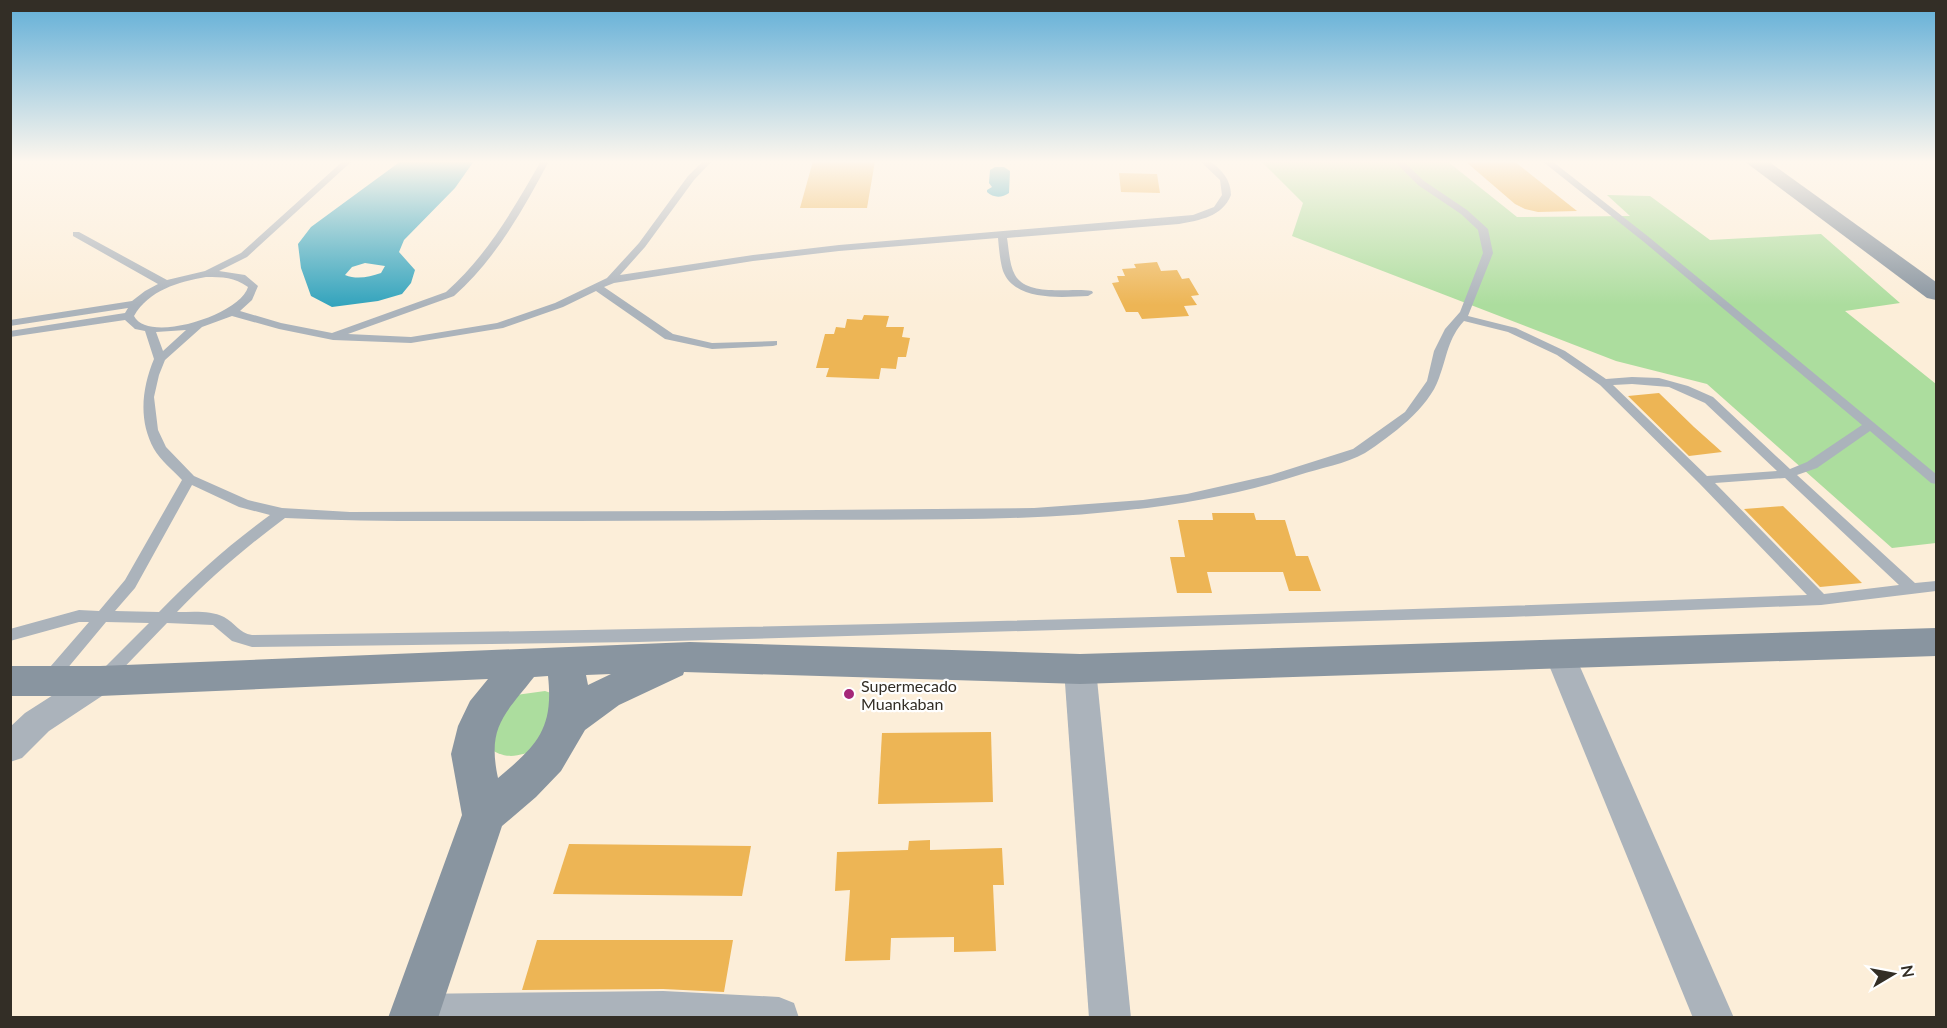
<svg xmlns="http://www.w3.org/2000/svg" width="1947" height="1028" viewBox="0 0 1947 1028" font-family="Lato,sans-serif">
<rect width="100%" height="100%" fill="#fceed9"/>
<g fill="#acdd9e">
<path d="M1261 161H1447L1517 217 1630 216 1607 195 1650 196 1710 240 1821 234 1900 303 1845 311 1936 384V543L1892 548 1707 384 1616 361 1292 236 1303 203Z"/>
<path d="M545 691 563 697 540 748C517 757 505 761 485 745L516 695Z"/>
</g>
<g fill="#34a4bd" fill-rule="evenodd">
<path d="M401 161H474L455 188 404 240 399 252 415 270 411 283 402 294 378 301 332 307 311 296 301 268 298 244 311 227ZM365 263 385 266 381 273C369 277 357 280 345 275L352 267Z"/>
<path d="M995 167H1004L1010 171 1009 193C1002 198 993 198 987 192V190L992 187 989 183 990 170Z"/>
</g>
<g fill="#edb555">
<path d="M813 161H875L867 208H800Z"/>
<path d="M1465 161H1514L1577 211 1538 212 1525 209 1515 204Z"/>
<path d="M1119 173 1157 174 1160 193 1121 192Z"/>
<path d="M1157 262 1161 271 1177 270 1182 279 1189 278 1199 295 1191 296 1197 305 1184 306 1189 316 1142 319 1138 312H1126L1112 283 1119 282 1117 276H1125L1122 269 1136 268 1134 264Z"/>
<path d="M864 315 889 316 886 327H904L902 337 910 338 906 357H898L896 369 881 368 879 379 826 377 829 368H816L825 334H834L836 327 845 328 847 319 862 320Z"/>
<path d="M1659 393 1694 427 1722 452 1689 456 1628 396Z"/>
<path d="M1783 506 1827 549 1862 583 1820 587 1744 509Z"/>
<path d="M1212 513H1254L1256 520H1285L1296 556H1308L1321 591H1289L1283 572H1207L1212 593H1177L1170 557H1185L1178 520H1213Z"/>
<path d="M991 732 993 802 878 804 882 733Z"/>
<path d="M930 840V850L1002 848 1004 885H993L996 951 954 952V937L891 938 890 960 845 961 850 890 835 891 837 852 908 850 909 841Z"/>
<path d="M569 844 751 846 742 896 553 894Z"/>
<path d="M537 940H733L724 992 663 989 522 990Z"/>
</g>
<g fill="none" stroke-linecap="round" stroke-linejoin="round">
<path fill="#abb3bb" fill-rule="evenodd" d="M343 161H352L247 257 219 271 245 275 258 286 252 300 240 311 281 323 332 333 446 292C487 256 514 208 541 161H549C523 210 495 260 454 296L348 334 411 337 497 323 555 303 607 278 639 243 688 176 703 161H712L694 180 645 247 620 275 753 255 839 245 1193 215 1214 207 1222 195 1220 180 1200 161H1210C1222 170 1231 180 1231 195 1222 217 1200 220 1179 224L1007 238C1009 249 1009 264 1015 275 1028 298 1071 287 1092 291L1093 293 1088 296C1062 297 1015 302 1003 271 1000 261 999 249 998 238L839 251 753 261 614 283 604 287 673 334 712 343 777 341V345L773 346 712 349 665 339 596 291 563 307 503 328 411 343 333 340 279 329 232 316 202 327 165 360 159 375 154 397 158 430 166 447 194 476 248 500 282 508 350 512 722 511 1034 508 1143 500 1187 494 1271 475 1353 449 1405 412 1427 381 1434 351 1445 329 1460 312 1483 253 1478 230 1461 214 1418 185 1394 161H1403L1424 181 1467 210 1488 229 1493 253 1468 316 1516 328 1565 351 1606 379 1632 377 1659 378 1688 386 1713 397 1790 469 1807 462 1862 425 1644 242 1542 161H1552L1650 238 1936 474V484L1931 483 1870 431 1817 468 1797 475 1915 583 1936 581V591L1821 605 1508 617 638 642 252 647 232 641 213 625 167 623 110 682 104 684 98 682 96 678 98 674 149 623 106 622 56 682 50 684 44 682 42 678 44 674 89 622H79L10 641V629L79 610 99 611 125 580 182 480C173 470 160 460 154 449 138 420 142 388 154 359L145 331 135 329 125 320 10 337V331L125 313 128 308 10 326V320L132 301 145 291 158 284 73 236V232H79L167 280 205 271 241 253ZM206 277C223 277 234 277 248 287 240 315 148 344 134 316 149 290 178 282 206 277ZM1464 321 1508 332 1557 355 1600 385 1699 483 1807 595C1289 615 771 629 252 635 239 633 235 623 224 617 210 610 193 612 177 612 211 577 246 547 285 518 361 522 436 521 512 521 599 521 685 521 772 520 944 518 1133 529 1299 475 1320 468 1346 464 1365 453 1391 436 1429 408 1439 378 1447 357 1448 338 1464 321ZM186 330 163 351 156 332ZM1632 384 1669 387 1705 403 1777 471 1707 476 1613 385ZM1785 478 1899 585 1824 594 1715 483ZM192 485 239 507 270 515C230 544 194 576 159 612L115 611 135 588Z"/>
<g fill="#abb3bb" fill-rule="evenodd">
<path d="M1559 641 1570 645 1574 653 1734 1018H1693L1544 653 1548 645Z"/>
<path d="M1080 657 1091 660 1096 669 1131 1018H1089L1064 669 1069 660Z"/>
<path d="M100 669 111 672 116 681 111 690 49 731 22 758 10 762V727L25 713 89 672Z"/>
<path d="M663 991 779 997 794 1003 799 1018H394L393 1015 399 1000 414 994Z"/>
</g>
<g fill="#8995a0" fill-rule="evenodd">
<path d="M1744 161H1768L1936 282V300L1927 298Z"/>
<path d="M1936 628V656L1080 684 684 672 683 675 619 705 585 730 561 771 536 797 502 826 438 1018H388L462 815 451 754 458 726 470 701 488 679 100 696H10V666H100L690 642 1080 654ZM611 674 588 685 586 675ZM548 676C554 730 536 746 498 778 487 727 504 715 534 677Z"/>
</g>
</g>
<linearGradient id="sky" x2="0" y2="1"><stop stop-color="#60aed7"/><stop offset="0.53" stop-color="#fef7ee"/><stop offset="1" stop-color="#fef7ee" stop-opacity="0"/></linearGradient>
<rect width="1947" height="305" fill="url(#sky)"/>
<circle fill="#a52779" stroke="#fff" stroke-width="2" cx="849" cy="694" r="6"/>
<g text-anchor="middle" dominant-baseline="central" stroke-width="4.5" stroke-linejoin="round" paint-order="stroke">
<g font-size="16" fill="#332e26" stroke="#fff" text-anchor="start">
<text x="861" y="685">Supermecado<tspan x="861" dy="18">Muankaban</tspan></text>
</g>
</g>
<rect width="1947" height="1028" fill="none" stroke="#332e26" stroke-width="24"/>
<g transform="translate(1893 974) rotate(80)" stroke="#ffffff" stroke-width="4.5" paint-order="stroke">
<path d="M0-4.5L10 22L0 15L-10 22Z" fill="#332e26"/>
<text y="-9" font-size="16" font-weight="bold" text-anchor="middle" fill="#332e26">N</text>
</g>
</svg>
